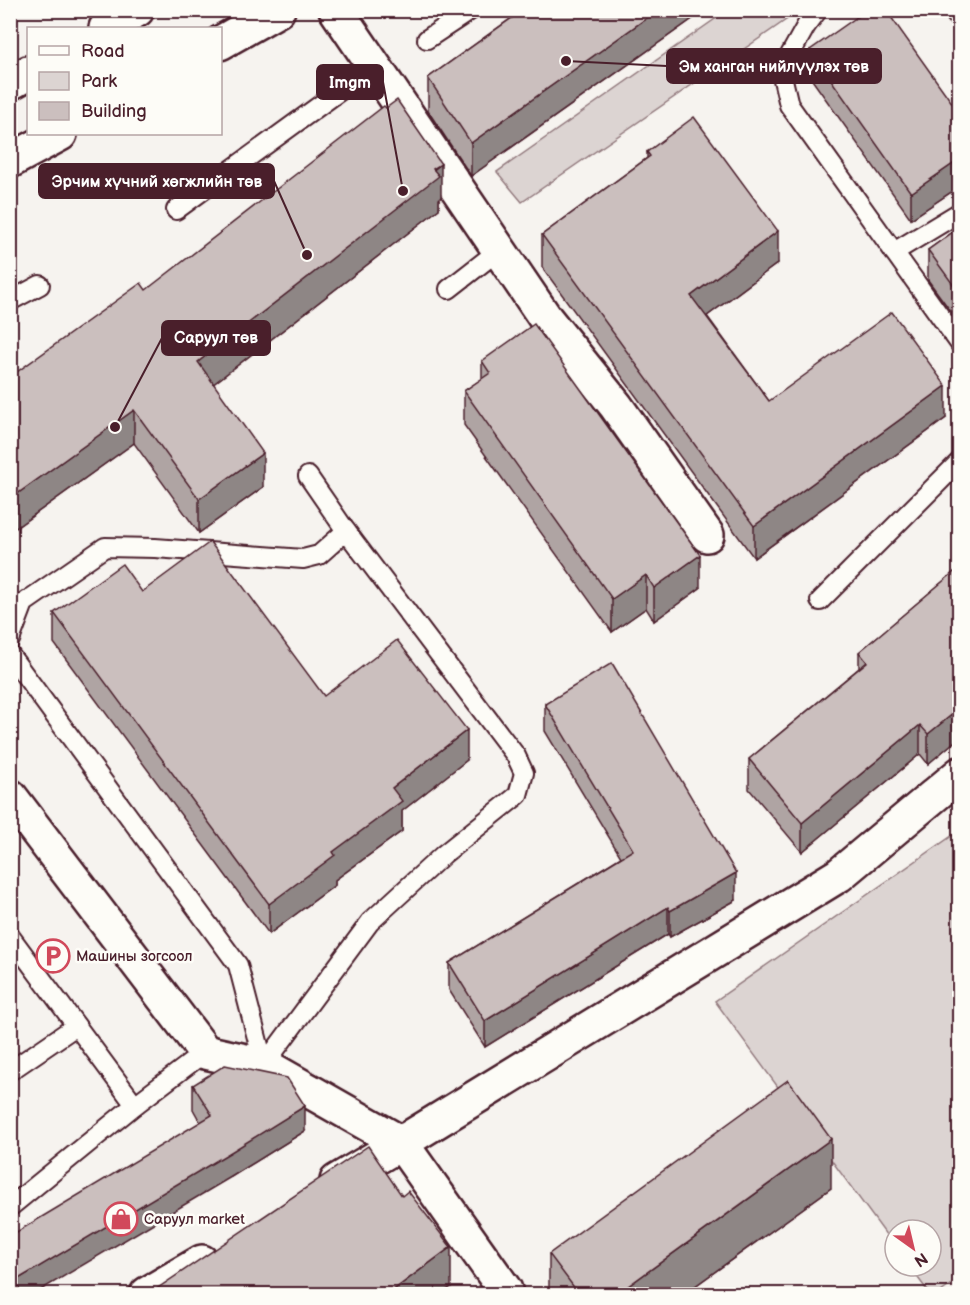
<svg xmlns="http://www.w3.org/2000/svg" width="970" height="1305" viewBox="0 0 970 1305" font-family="'Balsamiq Sans',sans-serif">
<rect width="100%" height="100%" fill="#f6f3ef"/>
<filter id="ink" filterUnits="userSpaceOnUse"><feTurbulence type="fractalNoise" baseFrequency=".0167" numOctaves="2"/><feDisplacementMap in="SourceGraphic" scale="12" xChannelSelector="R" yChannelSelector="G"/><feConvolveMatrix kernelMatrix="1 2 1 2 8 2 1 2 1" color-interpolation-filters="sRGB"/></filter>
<g filter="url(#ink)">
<g fill="#dcd4d2" stroke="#937a7e" stroke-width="1.5">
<path d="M728 10 799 11 522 202 497 172Z"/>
<path d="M959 831V1279L938 1294H930L909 1266H931V1230H895V1247L715 1001Z"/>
</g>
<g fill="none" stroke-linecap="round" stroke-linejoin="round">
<g stroke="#4a1f2b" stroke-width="22">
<g id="service">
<path d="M818 10 806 26 781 71 789 105 960 344"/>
<path d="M427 39 471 10"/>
<path d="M176 210 374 66"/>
<path d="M894 252 960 212"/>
<path d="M449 289 499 250"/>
<path d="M10 301 40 285"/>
<path d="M820 601 960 461"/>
<path d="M10 640 24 603 105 547 155 548 303 559 319 555 346 531"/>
<path d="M10 655 238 965 264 1065"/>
<path d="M10 936 135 1105"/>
<path d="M264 1065 370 922 444 854 518 795 524 773 516 756 346 531 308 476"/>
<path d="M10 1071 76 1026"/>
<path d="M10 1207 135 1105 205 1052"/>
</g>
</g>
<g stroke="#4a1f2b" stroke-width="38">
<g id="minor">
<path d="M336 10 546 319 616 406 707 535"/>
<path d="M10 796 205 1052 264 1065 401 1143 337 1181"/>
<path d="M147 1294 202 1262"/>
<path d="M506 1294 505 1290 401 1143 839 875 960 774"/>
</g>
</g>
<g stroke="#4a1f2b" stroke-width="38">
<g id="primary">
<path d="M106 28 137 10"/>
<path d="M220 43 278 10"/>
<path d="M10 83 28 73"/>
<path d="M10 161 60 134"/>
</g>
</g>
<use href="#service" stroke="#fdfcf7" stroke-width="18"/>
<use href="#minor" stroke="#fdfcf7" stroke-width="33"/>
<use href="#primary" stroke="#fdfcf7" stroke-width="33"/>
</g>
<g fill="#afa4a3" stroke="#4a1f2b" stroke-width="1.5">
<path d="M523 10H705L471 176 428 111V78Z"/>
<path d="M940 10H960V38Z"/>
<path d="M810 50 960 114V186L911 219 810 77Z"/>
<path d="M647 152 778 263 707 316 769 401 946 418 754 558 542 267V235L647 158Z"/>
<path d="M441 197 439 199V209L213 384 263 487 199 533 134 443 10 532 146 290Z"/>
<path d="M960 227V324L928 280V250Z"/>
<path d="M482 361 700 588 654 621 646 608 612 632 464 425V391L482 379Z"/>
<path d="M960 567V737L928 764 920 754 802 852 749 789V759L859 668V652Z"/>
<path d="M142 592 324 696 467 760 402 811V831L335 880V885L269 934 54 643V613Z"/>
<path d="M545 704 736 900 670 937 668 934 485 1047 449 990V963L621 857 545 731Z"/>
<path d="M193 1085 305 1131 231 1177 193 1109Z"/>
<path d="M831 1188 684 1294H549V1254Z"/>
</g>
<g fill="#8e8685" stroke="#4a1f2b" stroke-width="1.5">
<path d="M658 10H705L471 176V143Z"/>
<path d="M960 159V186L911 219V193Z"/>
<path d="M441 164V197L439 199V209L198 396V362Z"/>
<path d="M778 231V263L691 328V296Z"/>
<path d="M946 386V418L754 558V526Z"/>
<path d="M134 410V443L10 532V499Z"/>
<path d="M263 453V487L199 533V499Z"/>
<path d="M700 555V588L654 621V588Z"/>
<path d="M646 575V608L612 632V599Z"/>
<path d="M960 708V737L928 764V734Z"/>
<path d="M920 725V754L802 852V823Z"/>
<path d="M467 730V760L402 811V831L335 880V885L269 934V904L333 852 392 788Z"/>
<path d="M736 873V900L670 937V911Z"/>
<path d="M668 907V934L485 1047V1021Z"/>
<path d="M305 1106V1131L231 1177 34 1294H10V1284Z"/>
<path d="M831 1139V1188L684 1294H617Z"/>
<path d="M451 1247V1287L441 1294H388Z"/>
</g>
<g fill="#cbbfbe" stroke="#4a1f2b" stroke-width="1.5">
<path d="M523 10H658L471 143 428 78Z"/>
<path d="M867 10H886L960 114V159L911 193 810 50Z"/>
<path d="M397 100 441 164 433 169 439 176 198 362 263 453 199 499 134 410 10 499V377L141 283 146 290 384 106 386 108Z"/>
<path d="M694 117 778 231 691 296 769 401 892 312 946 386 754 526 542 235 650 156 647 152Z"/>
<path d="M960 227V294L928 250Z"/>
<path d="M534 324 700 555 654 588 646 575 612 599 464 391 490 373 482 361Z"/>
<path d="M210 542 324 696 397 640 467 730 392 788 402 801 333 852 335 855 269 904 54 613 122 564 142 592Z"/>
<path d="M960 567V708L928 734 920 725 802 823 749 759 867 662 859 652Z"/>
<path d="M612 663 736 873 670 911 668 907 485 1021 449 963 633 850 545 704Z"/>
<path d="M225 1065 287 1078 305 1106 231 1152 10 1284V1236L212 1115 193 1085Z"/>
<path d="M788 1080 831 1139 617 1294H579L549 1254Z"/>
<path d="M368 1146 402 1196 408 1191 451 1247 388 1294H149Z"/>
<path d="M960 1288V1294H952Z"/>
</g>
</g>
<defs>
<g id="parking-ring" transform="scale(1.725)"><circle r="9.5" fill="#fdfcf7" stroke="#d1495b" stroke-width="1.5"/><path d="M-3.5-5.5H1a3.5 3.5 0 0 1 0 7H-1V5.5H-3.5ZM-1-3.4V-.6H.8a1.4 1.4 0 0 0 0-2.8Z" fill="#d1495b"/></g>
<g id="shop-ring" transform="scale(1.725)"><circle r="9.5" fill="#fdfcf7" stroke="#d1495b" stroke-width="1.5"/><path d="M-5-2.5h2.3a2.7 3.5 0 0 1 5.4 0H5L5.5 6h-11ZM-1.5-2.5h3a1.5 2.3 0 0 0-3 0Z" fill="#d1495b"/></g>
</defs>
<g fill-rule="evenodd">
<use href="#parking-ring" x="53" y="956"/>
<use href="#shop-ring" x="121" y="1219"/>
</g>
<g text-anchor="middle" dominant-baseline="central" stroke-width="5" stroke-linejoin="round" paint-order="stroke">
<g font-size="15" fill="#4a1f2b" stroke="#fdfcf7" text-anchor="start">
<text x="76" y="956">Машины зогсоол</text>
<text x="144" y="1219">Саруул market</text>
</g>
</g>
<path fill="none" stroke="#4a1f2b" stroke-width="2" d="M566 61L667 66M403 191L383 82M307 255L274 181M115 427L162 338"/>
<g fill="#4a1f2b" stroke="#fdfcf7" stroke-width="2">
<circle cx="566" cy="61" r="6"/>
<circle cx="403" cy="191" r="6"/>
<circle cx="307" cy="255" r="6"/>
<circle cx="115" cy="427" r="6"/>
</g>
<g fill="#4a1f2b" stroke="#4a1f2b" stroke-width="2">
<rect x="667" y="49" width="214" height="34" rx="6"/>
<rect x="317" y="65" width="66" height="34" rx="6"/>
<rect x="39" y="164" width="235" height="34" rx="6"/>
<rect x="162" y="321" width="108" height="34" rx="6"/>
</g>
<g font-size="16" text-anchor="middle" font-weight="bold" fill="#fff">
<text x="774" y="72">Эм ханган нийлүүлэх төв</text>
<text x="350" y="88">Imgm</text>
<text x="157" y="187">Эрчим хүчний хөгжлийн төв</text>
<text x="216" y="343">Саруул төв</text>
</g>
<rect width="970" height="1305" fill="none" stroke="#fdfcf7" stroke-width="36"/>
<rect x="18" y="18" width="934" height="1269" fill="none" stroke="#4a1f2b" stroke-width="2" filter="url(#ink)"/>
<rect x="27" y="27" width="195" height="108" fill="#fdfcf7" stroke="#b5a4a5" stroke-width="1.5"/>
<rect x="39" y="46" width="30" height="9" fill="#fdfcf7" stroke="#b5a4a5" stroke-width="1.5"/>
<text x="81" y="57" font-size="18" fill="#4a1f2b">Road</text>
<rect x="39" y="72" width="30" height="18" fill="#dcd4d2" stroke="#b5a4a5" stroke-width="1.5"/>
<text x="81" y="87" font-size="18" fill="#4a1f2b">Park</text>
<rect x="39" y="102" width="30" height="18" fill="#cbbfbe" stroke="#b5a4a5" stroke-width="1.5"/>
<text x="81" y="117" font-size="18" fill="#4a1f2b">Building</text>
<g transform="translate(913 1248) rotate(146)"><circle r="28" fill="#fdfcf7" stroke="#b5a4a5" stroke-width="1.5"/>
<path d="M0-4.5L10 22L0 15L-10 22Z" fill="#d1495b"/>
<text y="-9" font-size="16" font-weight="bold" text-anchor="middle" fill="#4a1f2b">N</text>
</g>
</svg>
